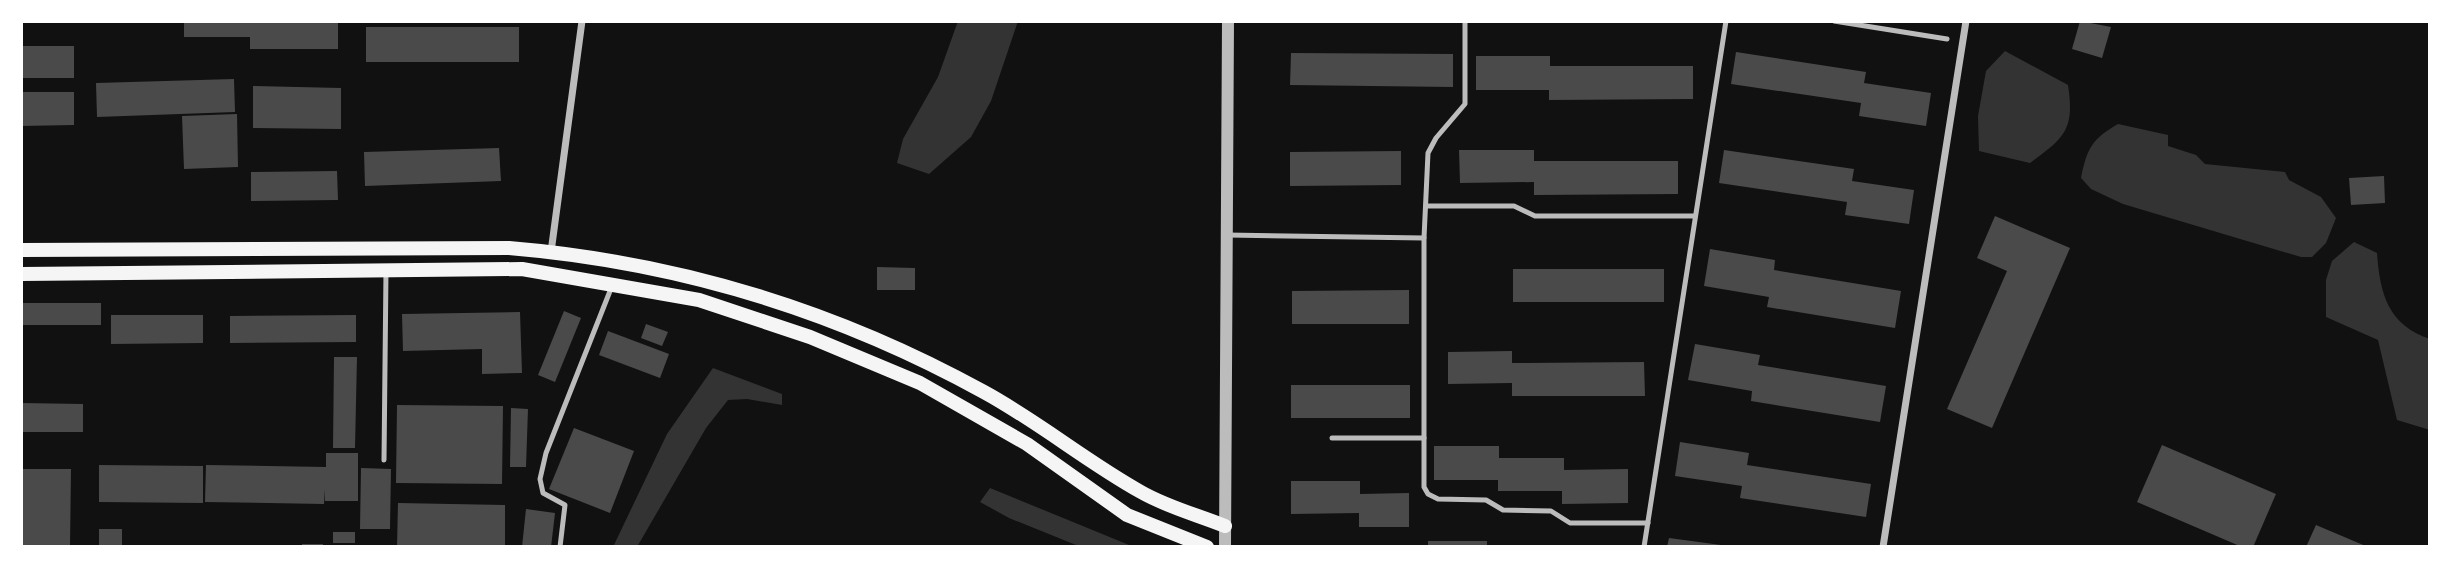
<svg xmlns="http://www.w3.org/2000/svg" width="2451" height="568" viewBox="0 0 2451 568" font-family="Quicksand,sans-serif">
<rect width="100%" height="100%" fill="#111"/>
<g fill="#333">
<path d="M958 21H1018L991 101 971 137 929 174 897 163 903 139 938 77Z"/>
<path d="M2005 51 2068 85C2075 130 2064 138 2030 163L1979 151 1978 116 1986 71Z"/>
<path d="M2118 124 2168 135V146L2196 155 2205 164 2285 172 2289 180 2321 197 2336 218 2326 243 2312 257H2301L2123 204 2091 189 2081 178C2087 148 2092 139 2118 124Z"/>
<path d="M2354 242 2377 253C2380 294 2388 325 2430 339V430L2397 420 2378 340 2326 317V280L2332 261Z"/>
<path d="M713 368 782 394V405L747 399 728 400 706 428 637 547H613L667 434Z"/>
<path d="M990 488 1134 547H1081L1009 518 980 502Z"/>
</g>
<g fill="#4a4a4a">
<path d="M184 21H338V49H250V37H184Z"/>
<path d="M2080 21 2111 27 2102 58 2072 49Z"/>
<rect x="366" y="27" width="153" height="35"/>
<rect x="21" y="46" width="53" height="32"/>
<path d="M1736 52 1866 72 1864 83 1931 93 1926 126 1859 116 1861 103 1731 84Z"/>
<path d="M1291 53 1453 54V87L1290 85Z"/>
<path d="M1476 56H1550V66H1693V99L1549 100V90H1476Z"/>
<path d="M234 79 235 112 97 117 96 83Z"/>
<path d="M253 86 341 88V129L253 128Z"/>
<path d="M21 92H74V125L21 126Z"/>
<path d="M237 114 238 167 184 169 182 116Z"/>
<path d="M499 148 501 181 365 186 364 152Z"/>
<path d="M1459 150H1534V161H1678V194L1534 195V182L1460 183Z"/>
<path d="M1724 150 1854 169 1852 181 1914 190 1909 224 1845 215 1847 202 1719 183Z"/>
<path d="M1401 151V185L1290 186V152Z"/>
<path d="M337 171 338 200 251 201V172Z"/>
<path d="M2384 176 2385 203 2351 205 2349 178Z"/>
<path d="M1995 216 2070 248 1992 428 1947 409 2007 271 1977 258Z"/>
<path d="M1710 249 1775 260 1774 270 1901 291 1895 328 1767 307 1769 297 1704 286Z"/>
<path d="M877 267 915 268V290H877Z"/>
<rect x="1513" y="269" width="151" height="33"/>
<path d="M1409 290V324H1292V291Z"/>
<rect x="21" y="303" width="80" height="22"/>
<path d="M564 311 581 318 555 382 538 375Z"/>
<path d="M520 312 522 373 482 374V349L403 351 402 314Z"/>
<path d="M111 315H203V343L111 344Z"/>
<path d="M356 315V342L230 343V316Z"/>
<path d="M646 324 668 332 662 346 641 338Z"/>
<path d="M608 331 669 354 660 378 599 355Z"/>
<path d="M1695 344 1760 355 1758 365 1886 386 1880 422 1751 401 1752 391 1688 380Z"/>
<path d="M1512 351V363L1644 362 1645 396H1512V383L1448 384V352Z"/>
<path d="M334 357H357L355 448H333Z"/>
<rect x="1291" y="385" width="119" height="33"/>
<path d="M21 403 83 404V432H21Z"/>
<path d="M397 405 503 406 502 484 396 483Z"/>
<path d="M511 408 528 409 526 467H510Z"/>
<path d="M574 428 634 451 610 513 549 489Z"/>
<path d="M1680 442 1749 453 1747 465 1871 484 1866 517 1740 498 1742 486 1675 476Z"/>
<path d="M2162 445 2276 494 2253 547H2242L2137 502Z"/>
<path d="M1434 446H1499V458H1564V470L1628 469V503L1562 504V491H1498V480H1434Z"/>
<path d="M326 453H358V501H325V489L324 504 205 502 206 465 326 467Z"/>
<path d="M99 465 203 466V503L99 502Z"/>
<path d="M361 468 391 469 390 529H360Z"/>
<path d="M21 469H71L70 547H21Z"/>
<path d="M1291 481H1360V494L1409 493V527H1359V513L1291 514Z"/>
<path d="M398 503 505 505V547H397Z"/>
<path d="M526 509 555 513 551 547H522Z"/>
<path d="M2316 525 2368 547H2306Z"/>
<rect x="99" y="529" width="23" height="18"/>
<rect x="333" y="532" width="22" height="11"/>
<path d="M1669 538 1721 545V547H1667Z"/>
<rect x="1428" y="541" width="59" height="6"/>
<rect x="302" y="544" width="21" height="3"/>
</g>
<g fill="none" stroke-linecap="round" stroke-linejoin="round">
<g stroke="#bcbcbc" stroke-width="5">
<path d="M1834 21 1947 39"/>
<path d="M1426 206H1514L1535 216H1695"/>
<path d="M1227 235 1424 238 1428 153 1436 138 1465 104V21"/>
<path d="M1424 238V487L1428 494 1438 499 1486 500 1503 510 1551 511 1570 523H1648"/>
<path d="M1332 438H1424"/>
<path d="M384 460 386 271"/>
<path d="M560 547 565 505 543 493 540 479 546 453 612 286"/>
<path d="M1644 547 1726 21"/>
</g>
<g stroke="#bcbcbc" stroke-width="7">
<path d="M551 252 582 21"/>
<path d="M1883 547 1966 21"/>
</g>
<path stroke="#bcbcbc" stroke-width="12" d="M1225 547 1228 21"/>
<g stroke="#f5f5f5" stroke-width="14">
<path d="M21 250 509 248C677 262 837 311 984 392 1039 422 1087 462 1141 492 1167 507 1198 515 1225 526"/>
<path d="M21 274 522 269 699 300 810 337 920 383 1027 444 1127 515 1207 547"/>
</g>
</g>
<rect width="2451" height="568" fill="none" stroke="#ffffff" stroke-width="46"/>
</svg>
